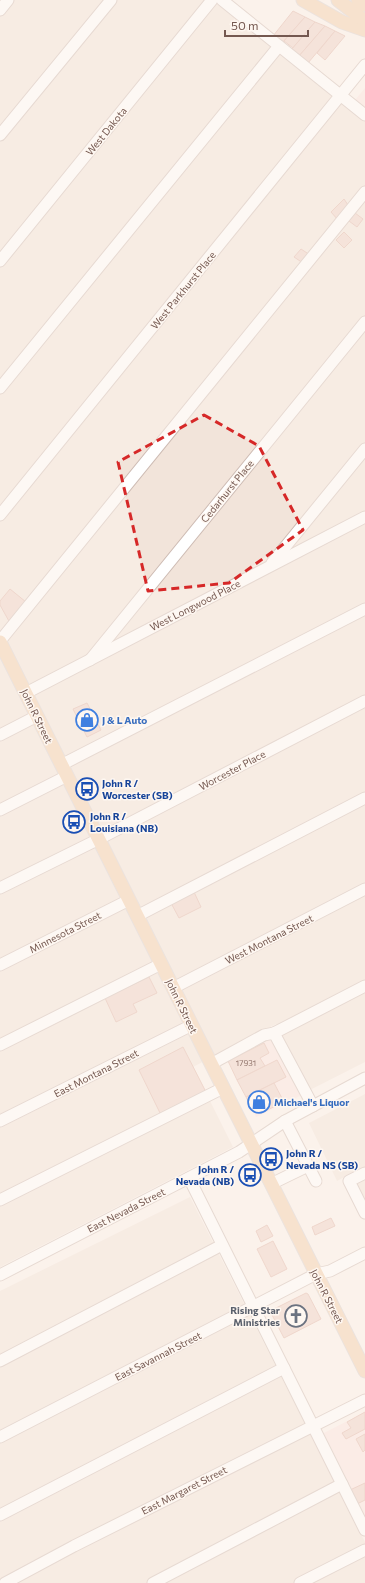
<svg xmlns="http://www.w3.org/2000/svg" width="365" height="1583" viewBox="0 0 365 1583" font-family="Commissioner,sans-serif">
<rect width="100%" height="100%" fill="#fbf2eb"/>
<g fill="#f2e4da">
<path d="M0 0H212L365 121V1062L310 1090 276 1024 193 1067 233 1147 0 1267Z"/>
<path d="M365 1094V1204L350 1174 337 1181 309 1123Z"/>
<path d="M190 1197 365 1542V1583H0V1291Z"/>
</g>
<g fill="#fae4e0">
<path d="M365 88V108L355 100Z"/>
<path d="M273 1036 302 1095 256 1117 228 1058Z"/>
<path d="M365 1412V1519L322 1434Z"/>
</g>
<g fill="#eed0c5" stroke="#dfb5a7">
<path d="M293 11 305 17 282 43 273 36Z"/>
<path d="M305 17 315 22 293 48 284 41Z"/>
<path d="M315 22 325 26 299 56 291 50Z"/>
<path d="M325 26 335 31 308 63 299 56Z"/>
<path d="M335 31 345 36 325 60 317 53Z"/>
<path d="M344 199 350 208 338 220 331 212Z"/>
<path d="M355 213 363 219 357 227 349 221Z"/>
<path d="M344 232 352 240 344 248 336 240Z"/>
<path d="M301 249 310 255 303 263 294 257Z"/>
<path d="M10 589 26 602 10 623 0 605V601Z"/>
<path d="M87 703 101 730 87 737 73 709Z"/>
<path d="M194 892 201 907 179 918 171 903Z"/>
<path d="M149 977 157 993 133 1004 137 1012 116 1022 105 998Z"/>
<path d="M264 1043 269 1053 260 1058 265 1066 237 1080 228 1061Z"/>
<path d="M183 1047 206 1092 161 1115 139 1070Z"/>
<path d="M277 1060 286 1077 246 1097 237 1080Z"/>
<path d="M274 1083 284 1102 261 1113 253 1111 246 1097Z"/>
<path d="M331 1218 335 1226 315 1235 312 1227Z"/>
<path d="M267 1225 273 1236 261 1242 256 1231Z"/>
<path d="M273 1241 287 1269 271 1277 257 1249Z"/>
<path d="M306 1293 308 1294 321 1319 284 1338 271 1313 275 1311 274 1309Z"/>
<path d="M365 1412V1429L346 1439 342 1433 351 1428 347 1422Z"/>
<path d="M365 1434V1450L363 1452 356 1439Z"/>
<path d="M365 1483V1500L357 1504 350 1490Z"/>
</g>
<g fill="none" stroke-linecap="round" stroke-linejoin="round">
<g stroke="#cebcb4" stroke-width="13">
<g id="minor">
<path d="M222 0 365 115"/>
<path d="M0 10 8 0"/>
<path d="M0 135 111 0"/>
<path d="M0 261 212 0"/>
<path d="M0 388 279 46"/>
<path d="M0 515 365 65"/>
<path d="M272 563 365 449"/>
<path d="M0 641 365 192"/>
<path d="M90 660 365 322"/>
<path d="M26 693 365 517"/>
<path d="M0 735 37 716"/>
<path d="M61 765 365 609"/>
<path d="M0 810 67 776"/>
<path d="M0 888 99 839 365 701"/>
<path d="M137 916 365 798"/>
<path d="M0 965 129 900"/>
<path d="M173 988 365 889"/>
<path d="M274 1033 365 986"/>
<path d="M0 1045 161 964"/>
<path d="M211 1064 264 1035 274 1033 313 1106"/>
<path d="M0 1121 192 1025"/>
<path d="M285 1121 316 1181"/>
<path d="M365 1173 349 1181 365 1213"/>
<path d="M189 1178 365 1530"/>
<path d="M271 1184 308 1166"/>
<path d="M0 1200 223 1088"/>
<path d="M0 1275 239 1152 285 1121 365 1078"/>
<path d="M0 1361 222 1245"/>
<path d="M0 1437 316 1274 330 1271 365 1253"/>
<path d="M0 1515 284 1368"/>
<path d="M5 1583 74 1546 365 1400"/>
<path d="M153 1583 342 1484"/>
<path d="M300 1583 365 1550"/>
</g>
</g>
<g stroke="#d8d0ce" stroke-width="15">
<g id="major">
<path d="M303 0 342 22 365 30"/>
<path d="M338 0 365 21"/>
<path d="M358 0 365 5"/>
<path d="M0 642 365 1371"/>
</g>
</g>
<use href="#minor" stroke="#fff" stroke-width="11"/>
<use href="#major" stroke="#f2ceaa" stroke-width="13"/>
</g>
<path d="M0 0H365V1583H0ZM204 415 259 446 303 530 229 583 148 591 118 462Z" fill="#fbf2eb" fill-opacity=".55" fill-rule="evenodd"/>
<path fill="none" stroke="#d62828" stroke-width="3" stroke-dasharray="8 5" stroke-linejoin="round" d="M204 415 259 446 303 530 229 583 148 591 118 462Z"/>
<defs>
<g id="shop-ring" transform="scale(1.15)"><circle r="9.5" fill="#fef7f1" stroke="#3f7fe0" stroke-width="1.5"/><path d="M-5-2.5h2.3a2.7 3.5 0 0 1 5.4 0H5L5.5 6h-11ZM-1.5-2.5h3a1.5 2.3 0 0 0-3 0Z" fill="#3f7fe0"/></g>
<g id="bus-ring" transform="scale(1.15)"><circle r="9.5" fill="#fef7f1" stroke="#1a4fb4" stroke-width="1.5"/><path d="M-5-6H5V4H4V6H2V4H-2V6H-4V4H-5ZM-3.5-4V0h7V-4ZM-3.5 1.2v1.5H-2V1.2ZM2 1.2v1.5H3.5V1.2Z" fill="#1a4fb4"/></g>
<g id="church-ring" transform="scale(1.15)"><circle r="9.5" fill="#fef7f1" stroke="#6b7280" stroke-width="1.5"/><path d="M-1.2-6h2.4v3.5h3.3v2.4h-3.3V6h-2.4V-.1h-3.3v-2.4h3.3Z" fill="#6b7280"/></g>
</defs>
<g fill-rule="evenodd">
<use href="#shop-ring" x="87" y="720"/>
<use href="#bus-ring" x="87" y="789"/>
<use href="#bus-ring" x="74" y="822"/>
<use href="#shop-ring" x="259" y="1102"/>
<use href="#bus-ring" x="271" y="1159"/>
<use href="#bus-ring" x="250" y="1175"/>
<use href="#church-ring" x="296" y="1316"/>
</g>
<g text-anchor="middle" dominant-baseline="central" stroke-width="3" stroke-linejoin="round" paint-order="stroke">
<g font-size="8" fill="#92766d">
<text x="246" y="1063">17931</text>
</g>
<g font-size="10" fill="#745850" stroke="#fef7f1">
<text transform="translate(106 131) rotate(-51)">West Dakota</text>
<text transform="translate(183 290) rotate(-51)">West Parkhurst Place</text>
<text transform="translate(227 491) rotate(-51)">Cedarhurst Place</text>
<text transform="translate(195 605) rotate(-27)">West Longwood Place</text>
<text transform="translate(37 716) rotate(64)">John R Street</text>
<text transform="translate(232 770) rotate(-28)">Worcester Place</text>
<text transform="translate(65 932) rotate(-27)">Minnesota Street</text>
<text transform="translate(269 939) rotate(-27)">West Montana Street</text>
<text transform="translate(182 1006) rotate(64)">John R Street</text>
<text transform="translate(96 1073) rotate(-27)">East Montana Street</text>
<text transform="translate(126 1210) rotate(-27)">East Nevada Street</text>
<text transform="translate(327 1296) rotate(63)">John R Street</text>
<text transform="translate(158 1356) rotate(-27)">East Savannah Street</text>
<text transform="translate(184 1490) rotate(-27)">East Margaret Street</text>
</g>
<g font-size="10" font-weight="bold" fill="#366cbe" stroke="#fef7f1" text-anchor="start">
<text x="102" y="720">J &amp; L Auto</text>
<text x="274" y="1102">Michael's Liquor</text>
</g>
<g font-size="10" font-weight="bold" fill="#164399" stroke="#fef7f1" text-anchor="start">
<text x="102" y="783">John R /<tspan x="102" dy="12">Worcester (SB)</tspan></text>
<text x="90" y="816">John R /<tspan x="90" dy="12">Louisiana (NB)</tspan></text>
<text x="286" y="1153">John R /<tspan x="286" dy="12">Nevada NS (SB)</tspan></text>
<text x="234" y="1169" text-anchor="end">John R /<tspan x="234" dy="12">Nevada (NB)</tspan></text>
</g>
<g font-size="10" font-weight="bold" fill="#5b616d" stroke="#fef7f1" text-anchor="end">
<text x="280" y="1310">Rising Star<tspan x="280" dy="12">Ministries</tspan></text>
</g>
</g>
<path d="M225 30v6h83v-6" fill="none" stroke="#745850" stroke-width="2"/>
<text x="231" y="30" font-size="12" fill="#745850" stroke="#fef7f1" stroke-width="3" paint-order="stroke">50 m</text>
</svg>
